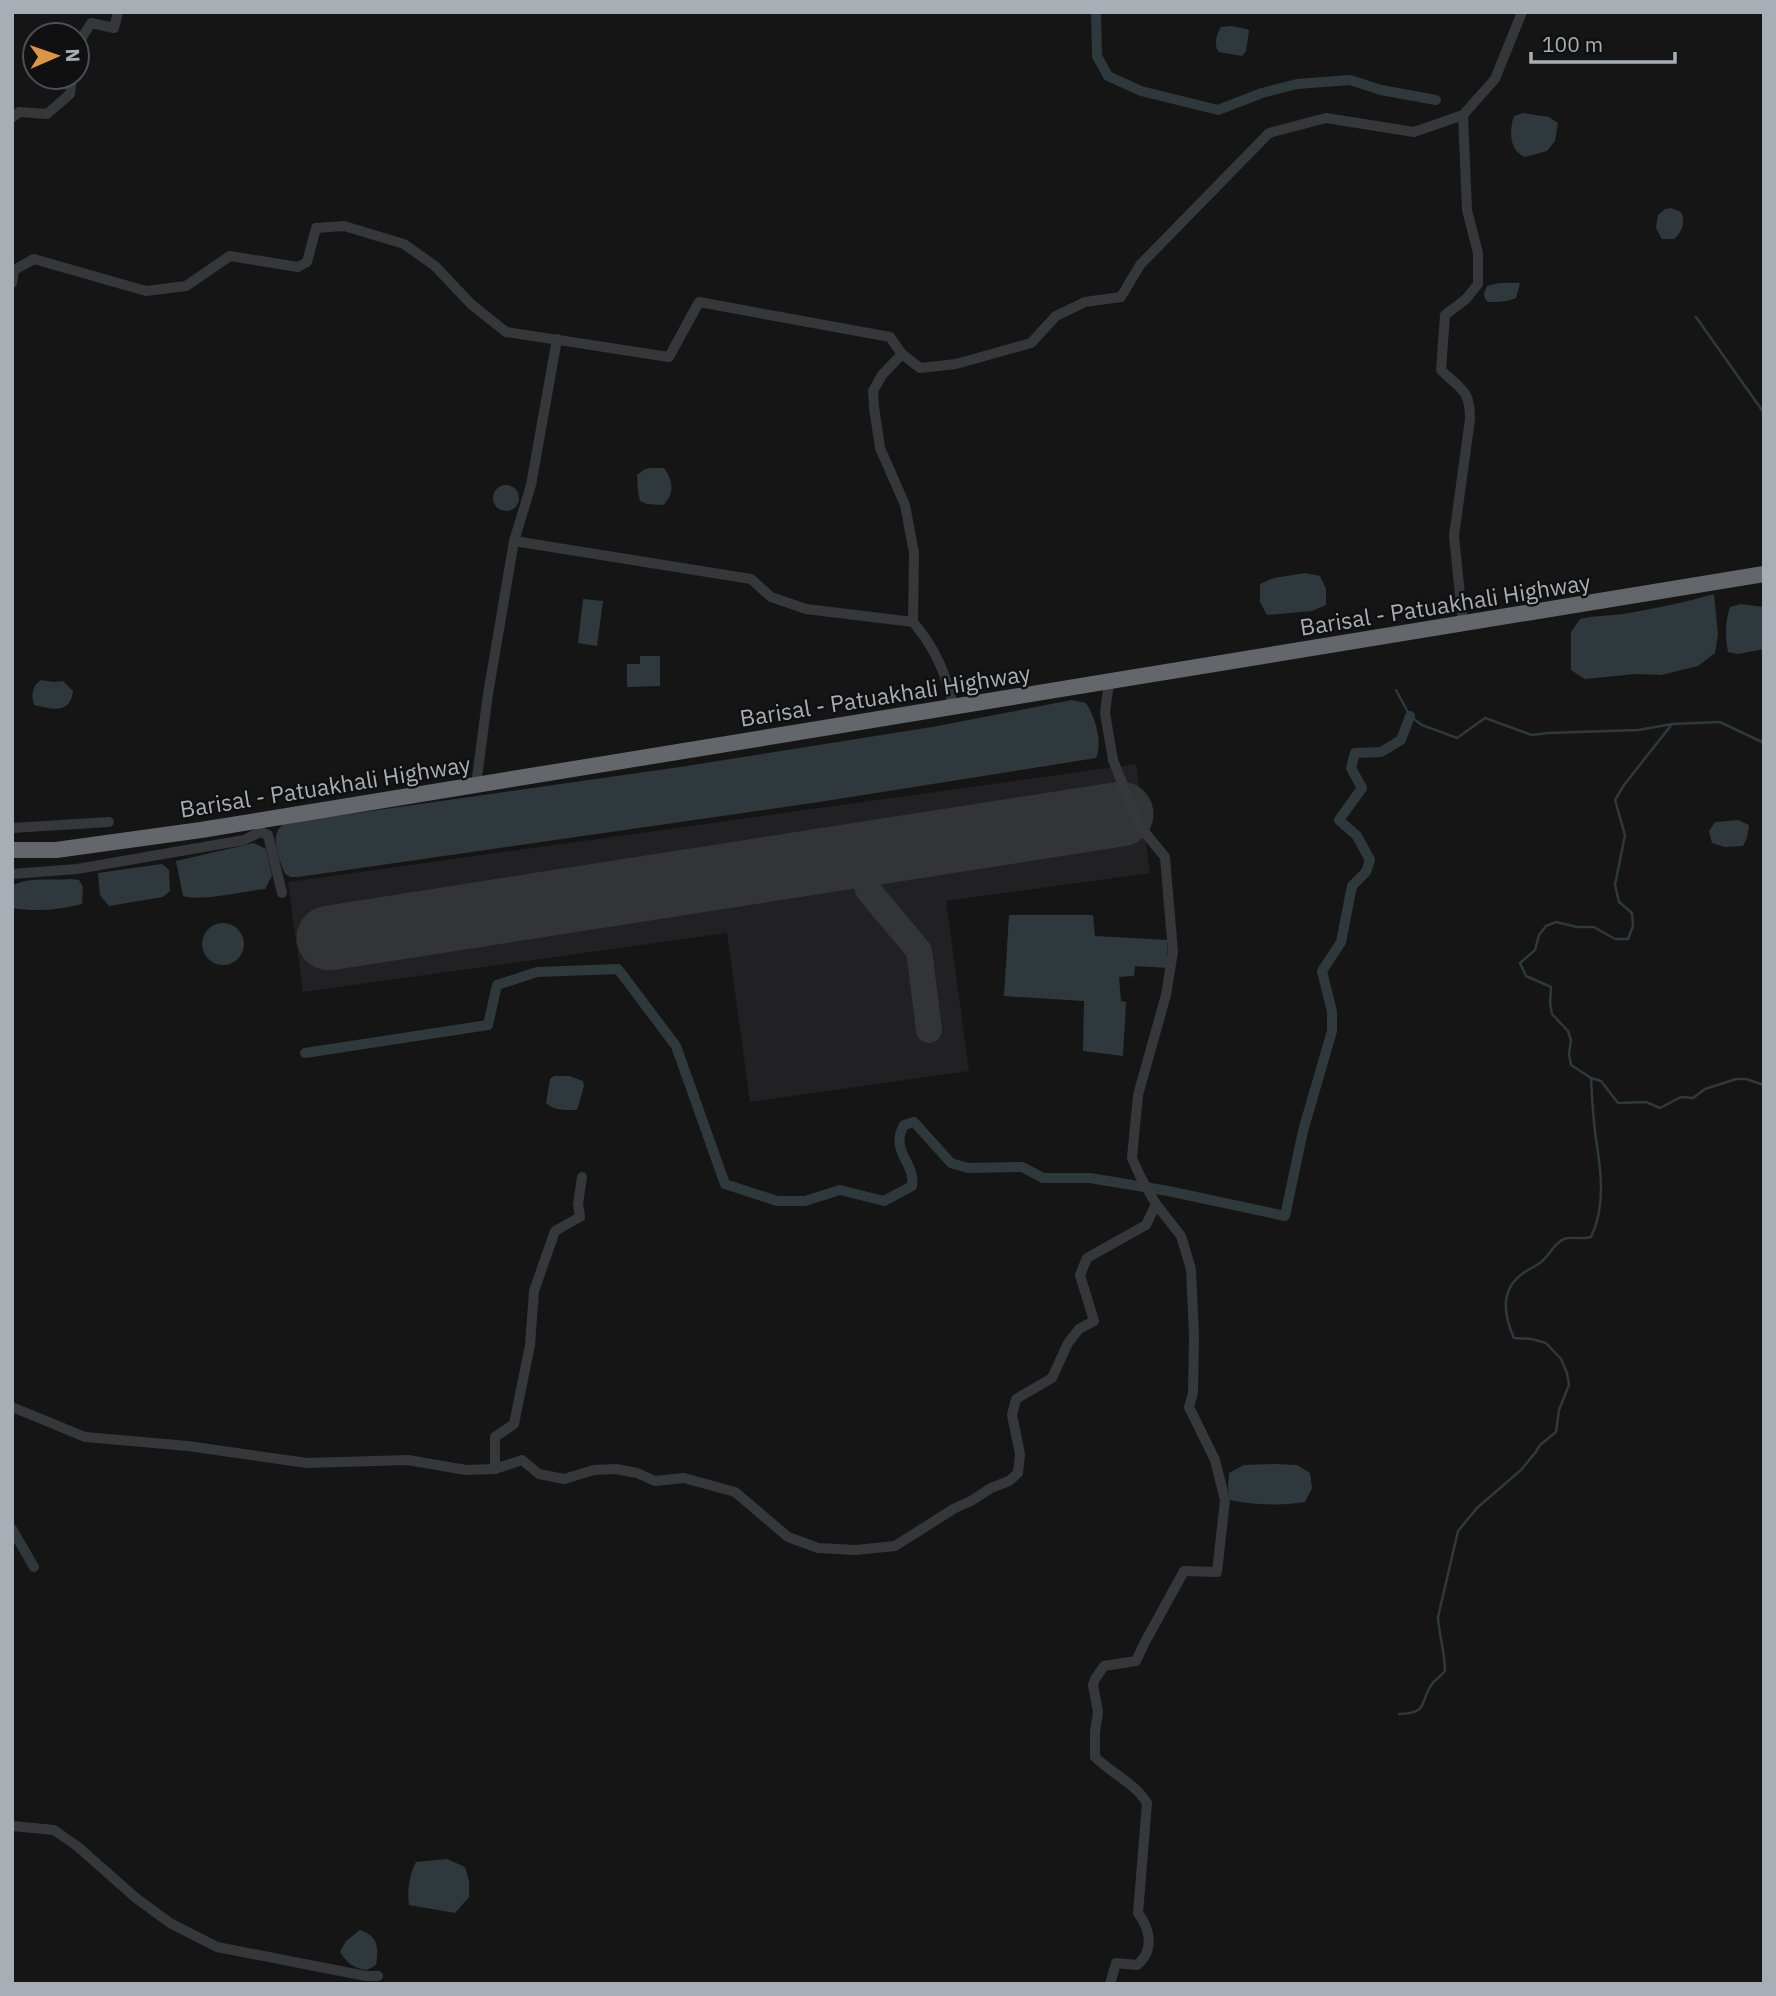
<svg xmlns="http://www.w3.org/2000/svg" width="1776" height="1996" viewBox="0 0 1776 1996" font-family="'IBM Plex Sans',sans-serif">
<rect width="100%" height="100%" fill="#151516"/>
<path fill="#212123" d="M1136 764 1150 873 946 901 969 1071 750 1102 727 933 303 992 288 882Z"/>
<g fill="#2f393d">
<path d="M1231 26 1247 29 1249 31 1246 51 1242 56 1219 52 1217 49C1214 42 1217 34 1221 27Z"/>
<path d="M1523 113 1549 117 1558 123 1555 141 1547 151 1525 157C1509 150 1509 131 1514 116Z"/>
<path d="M1671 208 1681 212C1686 222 1682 232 1674 239H1662L1656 228 1658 215 1665 209Z"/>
<path d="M1499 283H1520L1516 298C1507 302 1498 302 1488 302L1485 299 1484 293 1487 286Z"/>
<path d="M651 468H664C673 480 675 494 663 505L647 504 640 501 638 491 637 475 645 469Z"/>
<circle cx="506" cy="498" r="13"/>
<path d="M1305 573 1320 576 1326 589V605L1312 611 1267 615 1260 602V584L1274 578Z"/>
<path d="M1714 594 1718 635 1715 653 1698 666 1661 675 1636 674 1585 679 1571 670V632L1580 619C1596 615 1612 616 1629 613 1657 608 1686 602 1714 594Z"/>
<path d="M583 599 603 601 597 646 578 643Z"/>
<path d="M1741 604 1764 607V649L1738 654 1728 652C1725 636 1725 622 1730 607Z"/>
<path d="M640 656H660V686L627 687V664H640Z"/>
<path d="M41 680 53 682 63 681 73 691C70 715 52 709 34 705 31 695 32 686 41 680Z"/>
<path d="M1072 700 1086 703C1095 717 1103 742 1096 758L819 802 298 877H291L285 874C279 859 267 832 286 823L680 767 932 727Z"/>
<path d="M1738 820 1749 825 1747 838 1743 846 1725 847 1712 843 1709 831 1715 822Z"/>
<path d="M254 843 266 849 272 876 265 889C245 891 199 902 183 896L176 861Z"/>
<path d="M162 864 169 870 170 891 163 897 109 906 100 895 98 873Z"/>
<path d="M70 879 79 880 83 887 82 904C59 910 36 912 12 908V886C29 876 51 881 70 879Z"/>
<path d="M1009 915H1093L1095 936 1167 940 1168 968 1135 966 1134 976 1119 977 1121 1001 1126 1002 1123 1056 1083 1051 1084 1001 1004 996Z"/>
<circle cx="223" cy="944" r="21"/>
<path d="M554 1076H569L583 1081 584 1086 577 1110C566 1110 554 1111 546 1103L550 1079Z"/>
<path d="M1274 1464 1297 1465 1310 1473 1312 1488 1305 1502C1284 1506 1252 1505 1230 1500L1228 1488 1229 1473 1244 1465Z"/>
<path d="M447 1859 465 1867 469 1881V1897L455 1913 409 1905C407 1891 409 1875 416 1862Z"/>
<path d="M360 1930C378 1936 379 1948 376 1965L367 1970C353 1968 348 1964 340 1952L346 1941Z"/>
</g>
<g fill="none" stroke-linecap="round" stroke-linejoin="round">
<g stroke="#2f393d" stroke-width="2.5">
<path d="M1696 317 1764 413"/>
<path d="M1764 443V458"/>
<path d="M1396 690 1410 716 1422 725 1457 738 1485 718 1532 735 1547 733 1638 730 1672 724 1720 722 1764 743"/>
<path d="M1591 1078 1601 1081 1618 1103 1646 1102 1660 1108 1681 1097 1693 1098 1705 1089 1736 1079H1746L1764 1085"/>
<path d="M1399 1714C1430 1713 1419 1702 1432 1684 1435 1680 1441 1676 1445 1671 1445 1652 1439 1636 1438 1617L1458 1531 1477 1508 1521 1470 1535 1453 1540 1445 1556 1432 1559 1410 1569 1385 1567 1373 1561 1359 1546 1343 1532 1339 1514 1338C1504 1316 1499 1291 1522 1274 1528 1269 1535 1267 1541 1262 1550 1255 1554 1243 1564 1239 1572 1236 1582 1240 1591 1237 1606 1206 1601 1171 1596 1139 1593 1119 1592 1098 1591 1078L1571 1065 1569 1054 1571 1040 1568 1031 1552 1014 1550 1003 1551 987 1526 976 1520 963 1535 950 1539 935 1546 926 1556 922 1577 927H1594L1615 939H1628L1633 926 1632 913 1619 902 1615 885 1625 835 1615 800 1624 785 1672 724"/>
</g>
<g stroke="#2f393d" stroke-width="10">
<path d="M1096 12 1097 56 1108 76 1141 91 1218 110 1262 93 1297 84 1350 80 1381 90 1436 100"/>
<path d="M305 1053 488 1025 497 985 537 972 618 969 676 1046 725 1184 777 1201H805L840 1190 884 1201 912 1186C916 1163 889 1151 904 1125L914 1122 951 1163 968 1168 1022 1167 1043 1178H1090L1168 1191 1285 1216 1303 1131 1332 1031V1012L1322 971 1341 942 1352 886 1366 872 1370 860 1357 836 1339 820 1362 788 1351 768 1355 753 1381 752 1401 740 1410 716"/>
<path d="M12 1529 34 1567"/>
</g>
<path stroke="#323436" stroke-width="26" d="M863 855 868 890 919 951 929 1030"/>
<path stroke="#323436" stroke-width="65" d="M329 938 1121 814"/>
<g stroke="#36373b" stroke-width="10">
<path d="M77 46 91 23 114 28 118 12"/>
<path d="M12 118 19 112 47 114 70 94 72 77"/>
<path d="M12 283 14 270 34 259 146 291 186 286 230 256 298 267 307 262 316 228 344 226 404 244 435 266 471 304 506 332 669 357 699 302 890 337 902 354 920 368 956 364 1031 343 1056 316 1085 302 1121 297 1140 265 1269 133 1326 118 1414 132 1463 115 1495 79 1522 12"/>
<path d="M902 354 882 375 873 391 874 407 880 448 905 505 914 553 913 622"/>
<path d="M514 541 751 579 771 597 806 609 913 622C935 648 946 673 953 706"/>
<path d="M1463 624 1454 536 1470 419C1470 389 1461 390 1441 370L1445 315 1466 299 1478 284V253L1467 210 1463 115"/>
<path d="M1109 682 1105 713 1113 760 1138 824 1165 857 1173 952 1166 995 1138 1095 1132 1158 1140 1176 1156 1204 1181 1236 1191 1269 1194 1336 1193 1393 1189 1407 1215 1460 1225 1500 1217 1572 1184 1571 1145 1642 1136 1661 1104 1666 1095 1679 1093 1685 1098 1712 1095 1732V1757C1111 1773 1136 1784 1147 1803L1138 1913C1150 1929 1155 1950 1137 1965L1116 1963 1110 1984"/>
<path d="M476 785 488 694 514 541 531 485 557 339"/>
<path d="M12 828 109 822"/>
<path d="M12 874 77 869 244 840 260 832 268 835 282 893"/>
<path d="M582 1177 578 1204 580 1217 555 1231 534 1291 530 1345 514 1424 495 1437V1469L522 1460 539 1474 564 1479 594 1470 616 1469 637 1473 655 1481 684 1478 735 1492 788 1537 818 1548 856 1550 895 1546 955 1508 971 1501 991 1488 1009 1481 1018 1473 1020 1454 1012 1415 1016 1399 1052 1378 1068 1343 1079 1329 1094 1321 1080 1275 1087 1258 1146 1225 1156 1204"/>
<path d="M12 1407 85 1437 188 1446 307 1463 408 1460 466 1470 495 1469"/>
<path d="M12 1826 54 1830 77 1846 136 1898 170 1923 217 1947 366 1976H378"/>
</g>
<path stroke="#63666b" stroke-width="16" d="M12 850H56L201 830 1764 574"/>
</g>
<g text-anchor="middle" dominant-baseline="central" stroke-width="5" stroke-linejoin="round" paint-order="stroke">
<g font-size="23" fill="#a8aeb5" stroke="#101011">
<text transform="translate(1445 604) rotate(-9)">Barisal - Patuakhali Highway</text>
<text transform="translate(885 695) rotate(-9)">Barisal - Patuakhali Highway</text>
<text transform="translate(325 786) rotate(-9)">Barisal - Patuakhali Highway</text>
</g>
</g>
<rect width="1776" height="1996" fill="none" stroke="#a8aeb5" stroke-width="28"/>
<g transform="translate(56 56) rotate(88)"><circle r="33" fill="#101011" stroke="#4d4f53" stroke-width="2"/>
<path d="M0-5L12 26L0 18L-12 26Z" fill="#dc9447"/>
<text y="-10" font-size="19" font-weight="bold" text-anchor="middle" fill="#a8aeb5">N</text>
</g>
<path d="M1531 52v10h144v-10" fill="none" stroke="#a8aeb5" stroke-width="3.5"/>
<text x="1542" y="52" font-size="21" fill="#a8aeb5" stroke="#101011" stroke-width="5" paint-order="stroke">100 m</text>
</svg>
